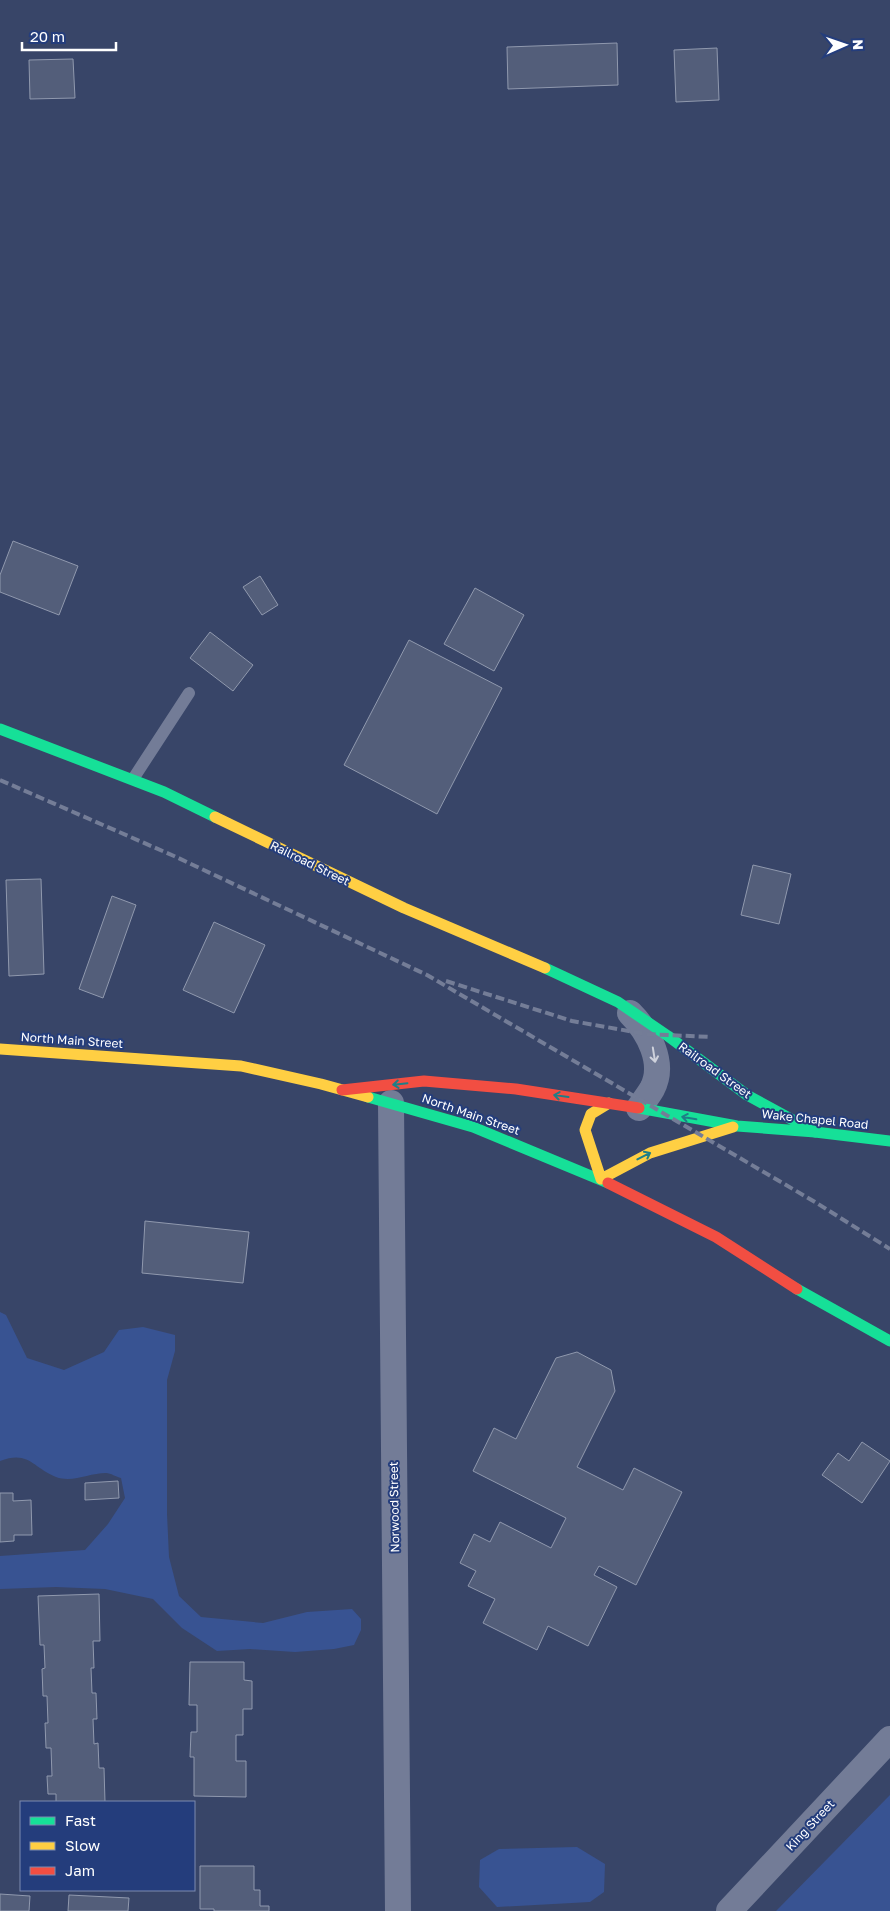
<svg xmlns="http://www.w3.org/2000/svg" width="890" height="1911" viewBox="0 0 890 1911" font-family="'Golos Text',sans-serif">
<rect width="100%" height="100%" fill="#384568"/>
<g fill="#385392">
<path d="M0 1312 6 1315 27 1358 64 1370 104 1352 119 1330 143 1327 175 1335V1351L167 1380V1514L169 1557 179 1596 201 1617 263 1623 307 1612 352 1609 361 1619V1630L354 1645 334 1649 295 1652 250 1649 217 1651 182 1628 153 1599 105 1589 56 1587 0 1589V1556L85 1550 108 1524 125 1498 121 1478C116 1477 111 1473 106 1473 89 1473 73 1483 56 1477 33 1468 29 1450 0 1461Z"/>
<path d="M890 1795V1911H776Z"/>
<path d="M577 1847 605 1864 604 1892 590 1902 497 1907 479 1887 480 1860 499 1849Z"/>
</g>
<g fill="#535e7a" stroke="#9099ae">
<path d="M617 43 618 85 508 89 507 47Z"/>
<path d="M717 48 719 100 676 102 674 50Z"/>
<path d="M73 59 75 98 30 99 29 60Z"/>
<path d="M13 541 78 566 59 615 0 592V575Z"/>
<path d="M260 576 278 605 262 615 243 587Z"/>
<path d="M475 588 524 615 494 671 444 644Z"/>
<path d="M210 632 253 665 233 691 190 658Z"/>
<path d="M409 640 502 688 437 814 344 765Z"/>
<path d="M753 865 791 874 779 924 741 915Z"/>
<path d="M41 879 44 974 9 976 6 880Z"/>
<path d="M112 896 136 905 103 998 79 989Z"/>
<path d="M214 922 265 945 234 1013 183 990Z"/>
<path d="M145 1221 249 1232 243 1283 142 1273Z"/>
<path d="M577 1352 611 1370 615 1391 577 1467 623 1490 634 1468 682 1492 636 1585 599 1566 594 1575 617 1587 588 1646 548 1626 537 1650 483 1623 495 1599 468 1586 476 1571 460 1563 474 1534 490 1542 500 1522 551 1548 566 1518 473 1471 494 1428 516 1439 556 1358Z"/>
<path d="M862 1442 890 1461 862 1503 822 1475 838 1453 849 1461Z"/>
<path d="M118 1481 119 1498 85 1500V1483Z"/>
<path d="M0 1493H13V1501L31 1500 32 1535H14V1541L0 1542Z"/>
<path d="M99 1594 100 1641H93L94 1668H91L92 1693H96L97 1719H93L94 1744 98 1743 99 1768H104L105 1802H56V1794H48L47 1776H52L51 1748H46L45 1723H48L47 1696H43L42 1669 45 1668 44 1645H40L38 1596Z"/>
<path d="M190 1662H244V1680L252 1681V1709H243V1735H236V1761H246V1797L194 1796V1757H190L191 1732H197V1705H189Z"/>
<path d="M200 1866H254V1890H260V1906H269V1911H214V1909H200Z"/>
<path d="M0 1894 30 1896 29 1911H0Z"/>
<path d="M69 1895 129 1898 128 1911H68Z"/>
</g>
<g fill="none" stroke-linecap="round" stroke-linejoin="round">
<path stroke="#737c97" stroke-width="12" d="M133 779 189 693"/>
<g stroke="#737c97" stroke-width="26">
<path d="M630 1013C648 1031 666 1063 652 1089 648 1096 643 1102 639 1108"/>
<path d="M391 1103 398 1911"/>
<path d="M729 1911 890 1739"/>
</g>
<g stroke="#16e098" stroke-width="11">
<path d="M0 729 164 792 215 817"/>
<path d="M545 968 618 1002 668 1036 747 1095 815 1132"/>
<path d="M368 1097 473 1127 608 1183"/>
<path d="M639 1108 737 1126 815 1132 890 1141"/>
<path d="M797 1289 890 1341"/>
</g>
<g stroke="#ffcf43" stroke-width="11">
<path d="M215 817 404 908 545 968"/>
<path d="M0 1049 241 1066 321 1084 368 1097"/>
<path d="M609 1103 591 1114 585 1130 601 1179 650 1153 733 1127"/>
</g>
<g stroke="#f24e42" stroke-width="11">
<path d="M342 1090 424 1081 516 1089 639 1108"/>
<path d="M608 1183 716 1237 797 1289"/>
</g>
<g stroke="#747d97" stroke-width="4" stroke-dasharray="9 4" stroke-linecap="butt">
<path d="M0 780 174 856 427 975 815 1202 890 1249"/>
<path d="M446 981 572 1021 646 1034 711 1037"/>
</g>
</g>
<defs><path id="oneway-shaft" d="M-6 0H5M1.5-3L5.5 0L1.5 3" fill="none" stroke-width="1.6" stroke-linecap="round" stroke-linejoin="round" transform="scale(1.25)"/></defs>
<use stroke="#ced1db" href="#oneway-shaft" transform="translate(654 1055) rotate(81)"/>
<g stroke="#1e7e87">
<use href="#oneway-shaft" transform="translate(400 1084) rotate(174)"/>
<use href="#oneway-shaft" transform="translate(561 1096) rotate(-172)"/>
<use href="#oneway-shaft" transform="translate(689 1118) rotate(-170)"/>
<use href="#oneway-shaft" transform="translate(644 1156) rotate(-27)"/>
</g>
<g text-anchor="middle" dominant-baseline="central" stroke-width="4" stroke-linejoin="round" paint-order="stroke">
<g font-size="12" fill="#fff" stroke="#243d7c">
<text transform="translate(310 863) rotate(26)">Railroad Street</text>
<text transform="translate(72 1040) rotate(4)">North Main Street</text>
<text transform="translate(715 1070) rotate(36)">Railroad Street</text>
<text transform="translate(471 1114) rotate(19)">North Main Street</text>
<text transform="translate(815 1119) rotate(6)">Wake Chapel Road</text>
<text transform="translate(394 1507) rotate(-91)">Norwood Street</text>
<text transform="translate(810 1825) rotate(-47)">King Street</text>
</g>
</g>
<rect x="20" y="1801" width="175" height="90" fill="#243d7c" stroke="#7c8bb0"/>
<rect x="30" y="1817" width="25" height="8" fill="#16e098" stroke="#7c8bb0"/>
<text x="65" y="1826" font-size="15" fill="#ffffff">Fast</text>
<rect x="30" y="1842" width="25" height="8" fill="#ffcf43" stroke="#7c8bb0"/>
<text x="65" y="1851" font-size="15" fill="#ffffff">Slow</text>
<rect x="30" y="1867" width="25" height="8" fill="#f24e42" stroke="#7c8bb0"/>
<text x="65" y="1876" font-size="15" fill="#ffffff">Jam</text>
<g transform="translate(845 45) rotate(88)" stroke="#243d7c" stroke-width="4" paint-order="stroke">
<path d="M0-4L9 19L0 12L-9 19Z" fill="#ffffff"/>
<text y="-8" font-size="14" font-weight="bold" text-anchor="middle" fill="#ffffff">N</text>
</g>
<path d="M22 42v8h94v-8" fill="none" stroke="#ffffff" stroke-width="2.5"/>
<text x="30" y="42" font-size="15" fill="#ffffff" stroke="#243d7c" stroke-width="4" paint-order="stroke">20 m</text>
</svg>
